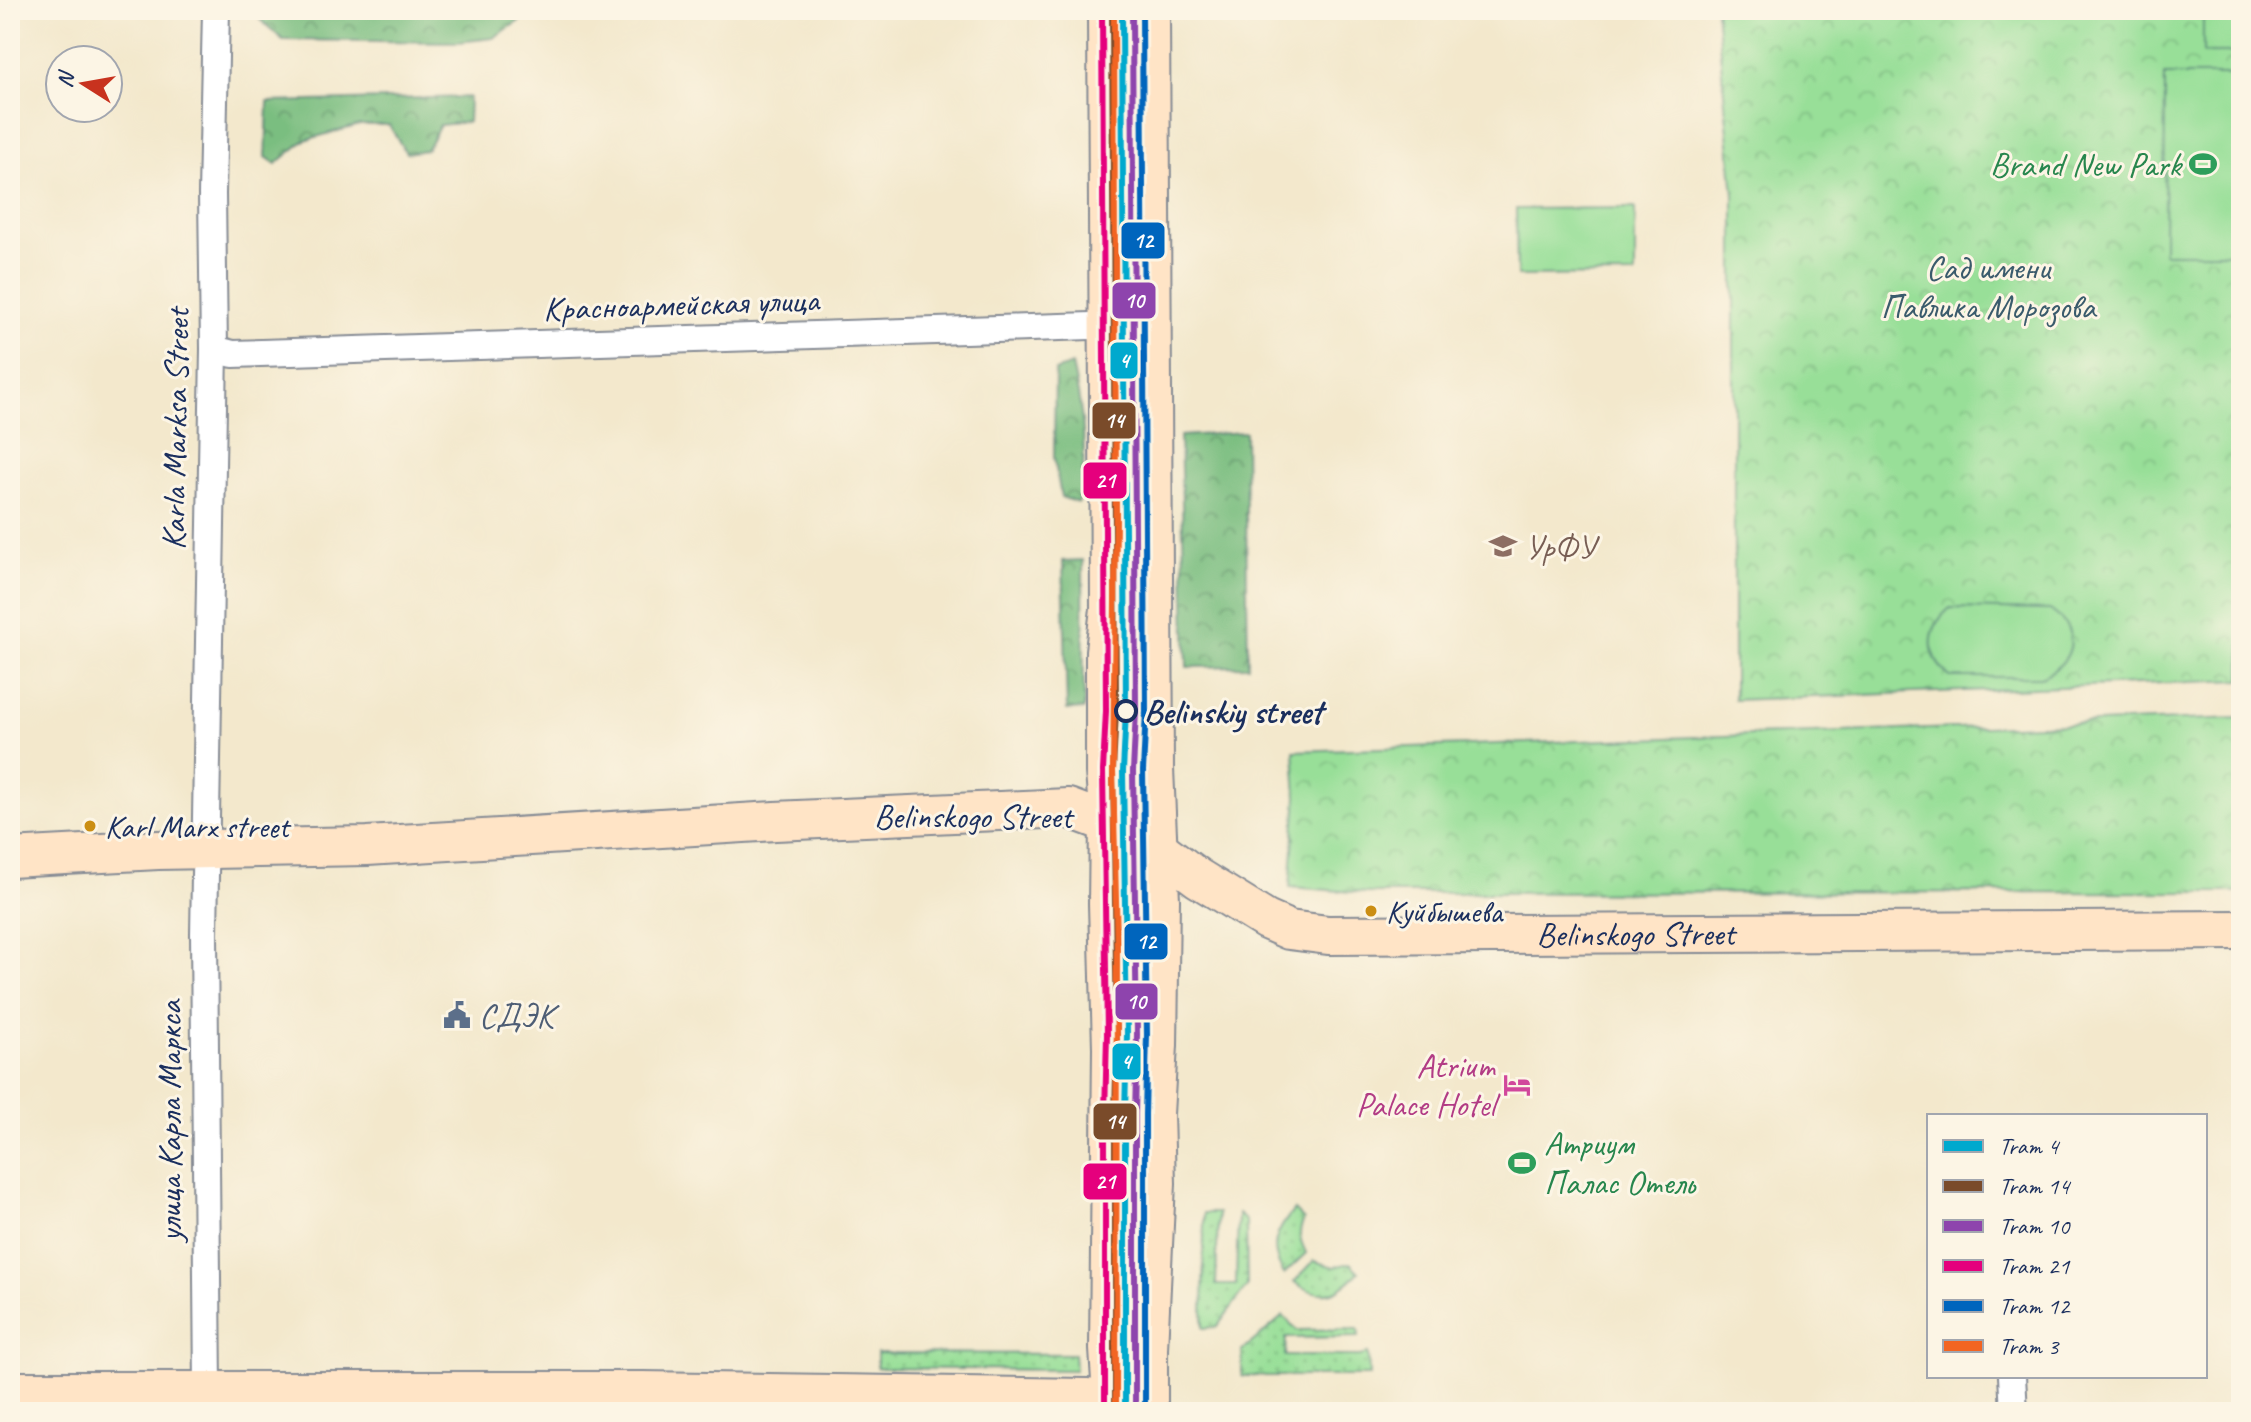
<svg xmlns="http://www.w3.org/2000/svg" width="2251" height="1422" viewBox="0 0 2251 1422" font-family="Caveat,sans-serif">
<defs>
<pattern id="grass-dots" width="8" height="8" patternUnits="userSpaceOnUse" patternTransform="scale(2)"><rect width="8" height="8" fill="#98df98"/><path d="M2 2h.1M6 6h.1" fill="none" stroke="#82c085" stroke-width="1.8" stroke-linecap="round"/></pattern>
<pattern id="forest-crowns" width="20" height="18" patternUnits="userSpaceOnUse" patternTransform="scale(2)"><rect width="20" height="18" fill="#7abe80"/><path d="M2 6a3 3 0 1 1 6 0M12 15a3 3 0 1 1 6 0" fill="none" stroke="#639b6c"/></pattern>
<pattern id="park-crowns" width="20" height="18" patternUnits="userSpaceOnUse" patternTransform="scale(2)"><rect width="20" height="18" fill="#98df98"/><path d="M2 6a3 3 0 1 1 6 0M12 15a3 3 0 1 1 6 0" fill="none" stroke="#82c085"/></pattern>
</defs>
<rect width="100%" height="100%" fill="#fcf5e5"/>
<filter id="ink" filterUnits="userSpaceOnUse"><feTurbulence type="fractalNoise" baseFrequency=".0125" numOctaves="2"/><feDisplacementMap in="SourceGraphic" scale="16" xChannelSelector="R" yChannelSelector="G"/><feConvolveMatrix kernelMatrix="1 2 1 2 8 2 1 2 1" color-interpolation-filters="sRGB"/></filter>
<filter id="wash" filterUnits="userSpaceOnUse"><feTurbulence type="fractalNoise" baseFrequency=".006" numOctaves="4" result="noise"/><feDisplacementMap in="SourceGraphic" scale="32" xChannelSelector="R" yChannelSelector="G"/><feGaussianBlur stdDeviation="1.8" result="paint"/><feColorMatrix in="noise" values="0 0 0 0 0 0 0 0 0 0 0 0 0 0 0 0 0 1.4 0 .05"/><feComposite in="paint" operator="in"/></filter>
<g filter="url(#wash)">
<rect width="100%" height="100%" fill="#f3e8cc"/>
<g fill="url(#grass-dots)" stroke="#5a877b" stroke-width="2">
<path d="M1294 1210 1304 1220C1297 1233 1300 1240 1306 1253L1284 1274C1268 1248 1275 1232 1294 1210Z"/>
<path d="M1204 1213H1218L1216 1285H1236L1238 1214 1246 1221 1247 1286 1217 1327 1203 1328Z"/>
<path d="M1314 1261 1334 1267 1350 1263 1359 1272C1337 1295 1322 1301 1294 1282Z"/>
<path d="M1283 1316 1297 1330 1358 1329 1359 1337 1286 1338 1285 1356H1360L1368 1354 1369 1376H1242V1351Z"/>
<path d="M877 1353 1074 1354 1075 1370 877 1368Z"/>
</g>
<g fill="url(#forest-crowns)" stroke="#4a766f" stroke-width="2">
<path d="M254 10H526L527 16 493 38 459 42 283 40 254 14Z"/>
<path d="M469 97 468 122 440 125 426 150 406 153 389 125H360L305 140 276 164 266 157 268 102Z"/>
<path d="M1072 365C1083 413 1089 454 1078 503L1061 497 1054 457 1055 371Z"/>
<path d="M1245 432 1248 666 1187 667 1180 436Z"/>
<path d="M1083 560 1084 709 1067 710 1063 561Z"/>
</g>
<g fill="url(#park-crowns)" stroke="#5a877b" stroke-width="2">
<path d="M1716 10H2241V680L1734 700V194Z"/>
<path d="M2241 718V892L1367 893 1290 887 1297 797 1294 751Z"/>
</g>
<g fill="#98df98" stroke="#5a877b" stroke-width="2">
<rect x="2203" y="10" width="38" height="43"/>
<path d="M2165 75H2241V253H2164Z"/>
<path d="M1635 208V275L1517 276 1516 209Z"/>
<path d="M1950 608 2050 610C2083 633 2074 662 2041 677H1950C1926 656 1925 630 1950 608Z"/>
</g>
</g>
<g filter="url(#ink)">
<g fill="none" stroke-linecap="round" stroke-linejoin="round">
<g stroke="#878c95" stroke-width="30">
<g id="street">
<path d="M214 349 233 354 1152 324"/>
<path d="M2012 1376 2014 1412"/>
<path d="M208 1391 204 934 214 349 212 194 216 10"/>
</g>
</g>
<g stroke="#878c95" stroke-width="42">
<g id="secondary">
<path d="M1107 10 1110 609 1105 651V772L1109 822 1108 904 1112 1048 1109 1349 1113 1412"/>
<path id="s1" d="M10 858 158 850 367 846 775 821 1068 808 1124 829 1159 849 1198 878 1266 920 1289 930 1328 935 2241 930"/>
<path d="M10 1391H643L1087 1398 1103 1412"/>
<path d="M1148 1412V1349L1156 1183 1154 1114 1158 1045 1160 900 1154 769 1150 10"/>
</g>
</g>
<use href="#street" stroke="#fff" stroke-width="26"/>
<use href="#secondary" stroke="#ffe4c6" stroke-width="38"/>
<g stroke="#fcf5e5" stroke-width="12">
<path id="tram-1" d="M1122 10 1126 711 1123 771 1127 1035 1125 1114V1412"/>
</g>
<g stroke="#fcf5e5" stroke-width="12">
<path id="tram-2" d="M1112 10 1116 711 1113 771 1117 1035 1115 1114V1412"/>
</g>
<g stroke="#fcf5e5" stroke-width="12">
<path id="tram-3" d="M1132 10 1136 711 1133 771 1137 1035 1135 1114V1412"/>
</g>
<g stroke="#fcf5e5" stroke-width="12">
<path id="tram-4" d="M1102 10 1106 711 1103 771 1107 1035 1105 1114V1412"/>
</g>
<g stroke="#fcf5e5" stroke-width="12">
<path id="tram-5" d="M1142 10 1146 711 1143 771 1147 1035 1145 1114V1412"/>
</g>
<g stroke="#fcf5e5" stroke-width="12">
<path id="tram-6" d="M1114 10 1116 517 1113 770 1117 944 1116 1412"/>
</g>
<use href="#tram-1" stroke="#00a9ce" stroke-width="6"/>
<use href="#tram-2" stroke="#7a4b2a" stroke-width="6"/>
<use href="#tram-3" stroke="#8e44ad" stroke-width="6"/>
<use href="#tram-4" stroke="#e5007d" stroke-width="6"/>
<use href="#tram-5" stroke="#0065bd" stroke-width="6"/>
<use href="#tram-6" stroke="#f26522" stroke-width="6"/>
</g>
</g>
<defs>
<g id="stadium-bare" transform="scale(2.16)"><path d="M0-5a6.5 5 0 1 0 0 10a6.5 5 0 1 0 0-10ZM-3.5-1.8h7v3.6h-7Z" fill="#2e9e5b" stroke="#fcf5e5" stroke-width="2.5" paint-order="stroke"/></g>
<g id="university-bare" transform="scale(2.16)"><path d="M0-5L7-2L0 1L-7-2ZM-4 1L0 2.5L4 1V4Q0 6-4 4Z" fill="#8d6e63" stroke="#fcf5e5" stroke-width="2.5" paint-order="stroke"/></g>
<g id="civic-bare" transform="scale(2.16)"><path d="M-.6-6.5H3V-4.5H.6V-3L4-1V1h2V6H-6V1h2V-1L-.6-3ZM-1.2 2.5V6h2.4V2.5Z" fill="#5c6f8a" stroke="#fcf5e5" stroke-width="2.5" paint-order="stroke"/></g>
<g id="hotel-bare" transform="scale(2.16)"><path d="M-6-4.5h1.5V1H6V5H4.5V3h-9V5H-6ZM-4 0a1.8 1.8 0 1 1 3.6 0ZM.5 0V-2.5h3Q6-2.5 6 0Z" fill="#d1479c" stroke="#fcf5e5" stroke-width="2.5" paint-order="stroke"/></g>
</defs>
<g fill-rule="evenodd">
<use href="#stadium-bare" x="2203" y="164"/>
<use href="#university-bare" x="1503" y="546"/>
<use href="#civic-bare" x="457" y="1015"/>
<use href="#hotel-bare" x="1517" y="1085"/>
<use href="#stadium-bare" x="1522" y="1163"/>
</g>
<circle fill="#fcf5e5" stroke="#1b2f5e" stroke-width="4" cx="1126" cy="711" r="10"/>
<g fill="#cb8e13" stroke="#fcf5e5" stroke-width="3">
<circle cx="90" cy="826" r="7"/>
<circle cx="1371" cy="911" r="7"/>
</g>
<g text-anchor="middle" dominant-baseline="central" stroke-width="6" stroke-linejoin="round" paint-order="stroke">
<g font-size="32" fill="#1b2f5e" stroke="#fcf5e5" text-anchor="start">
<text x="105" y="826">Karl Marx street</text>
<text x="1386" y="911">Куйбышева</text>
</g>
<g font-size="34" fill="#27864d" stroke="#fcf5e5" text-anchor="end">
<text x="2181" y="164">Brand New Park</text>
<text x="1544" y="1143" text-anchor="start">Атриум<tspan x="1544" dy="39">Палас Отель</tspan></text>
</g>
<g font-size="34" fill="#3a5b6c" stroke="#fcf5e5">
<text x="1988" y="267">Сад имени<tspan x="1988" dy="39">Павлика Морозова</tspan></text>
</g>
<g font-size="34" fill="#1b2f5e" stroke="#fcf5e5">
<text transform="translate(681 304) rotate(-2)">Красноармейская улица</text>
<text transform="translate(175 429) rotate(-89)">Karla Marksa Street</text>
<text x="973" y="816">Belinskogo Street</text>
<text stroke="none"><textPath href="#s1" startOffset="1660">Belinskogo Street</textPath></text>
<text transform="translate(169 1121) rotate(-90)">улица Карла Маркса</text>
</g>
<g font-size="34" fill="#785e54" stroke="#fcf5e5" text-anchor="start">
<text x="1525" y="546">УрФУ</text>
</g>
<g font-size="34" font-weight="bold" fill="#1b2f5e" stroke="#fcf5e5" text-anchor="start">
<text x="1144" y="711">Belinskiy street</text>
</g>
<g font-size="34" fill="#4e5e75" stroke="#fcf5e5" text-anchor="start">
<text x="479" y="1015">СДЭК</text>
</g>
<g font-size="34" fill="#b23c85" stroke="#fcf5e5" text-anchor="end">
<text x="1495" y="1065">Atrium<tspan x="1495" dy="39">Palace Hotel</tspan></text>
</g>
</g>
<g stroke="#fcf5e5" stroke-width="3">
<rect x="1120" y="221" width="46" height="39" rx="8" fill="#0065bd"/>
<rect x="1111" y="281" width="46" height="39" rx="8" fill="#8e44ad"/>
<rect x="1109" y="341" width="30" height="39" rx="8" fill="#00a9ce"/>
<rect x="1091" y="401" width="46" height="39" rx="8" fill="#7a4b2a"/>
<rect x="1082" y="461" width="46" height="39" rx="8" fill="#e5007d"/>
<rect x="1123" y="922" width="46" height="39" rx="8" fill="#0065bd"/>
<rect x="1114" y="982" width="45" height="39" rx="8" fill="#8e44ad"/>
<rect x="1111" y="1042" width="31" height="39" rx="8" fill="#00a9ce"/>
<rect x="1092" y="1102" width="46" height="39" rx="8" fill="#7a4b2a"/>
<rect x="1082" y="1162" width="46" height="39" rx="8" fill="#e5007d"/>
</g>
<g font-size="22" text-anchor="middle" font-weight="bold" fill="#fff">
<text x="1143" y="248">12</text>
<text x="1134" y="308">10</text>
<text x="1124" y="368">4</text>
<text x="1114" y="428">14</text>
<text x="1105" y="488">21</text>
<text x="1146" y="949">12</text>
<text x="1136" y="1009">10</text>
<text x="1126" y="1069">4</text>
<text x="1115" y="1129">14</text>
<text x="1105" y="1189">21</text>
</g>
<rect width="2251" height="1422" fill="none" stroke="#fcf5e5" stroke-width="40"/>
<rect x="1927" y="1114" width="280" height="264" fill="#fcf5e5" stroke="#a2a6af" stroke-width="2"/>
<rect x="1943" y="1140" width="40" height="12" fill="#00a9ce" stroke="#a2a6af" stroke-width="2"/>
<text x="1999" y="1154" font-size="24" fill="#1b2f5e">Tram 4</text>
<rect x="1943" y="1180" width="40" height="12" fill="#7a4b2a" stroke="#a2a6af" stroke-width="2"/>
<text x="1999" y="1194" font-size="24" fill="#1b2f5e">Tram 14</text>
<rect x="1943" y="1220" width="40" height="12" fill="#8e44ad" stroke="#a2a6af" stroke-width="2"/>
<text x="1999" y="1234" font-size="24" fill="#1b2f5e">Tram 10</text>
<rect x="1943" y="1260" width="40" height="12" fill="#e5007d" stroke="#a2a6af" stroke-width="2"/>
<text x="1999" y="1274" font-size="24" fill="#1b2f5e">Tram 21</text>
<rect x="1943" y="1300" width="40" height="12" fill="#0065bd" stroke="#a2a6af" stroke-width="2"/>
<text x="1999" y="1314" font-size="24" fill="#1b2f5e">Tram 12</text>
<rect x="1943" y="1340" width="40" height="12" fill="#f26522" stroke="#a2a6af" stroke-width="2"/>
<text x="1999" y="1354" font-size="24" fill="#1b2f5e">Tram 3</text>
<g transform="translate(84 84) rotate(281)"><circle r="38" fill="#fcf5e5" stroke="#a2a6af" stroke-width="2"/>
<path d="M0-6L14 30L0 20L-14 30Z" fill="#c8321e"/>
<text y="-12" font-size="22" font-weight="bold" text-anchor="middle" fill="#1b2f5e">N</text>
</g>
</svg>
